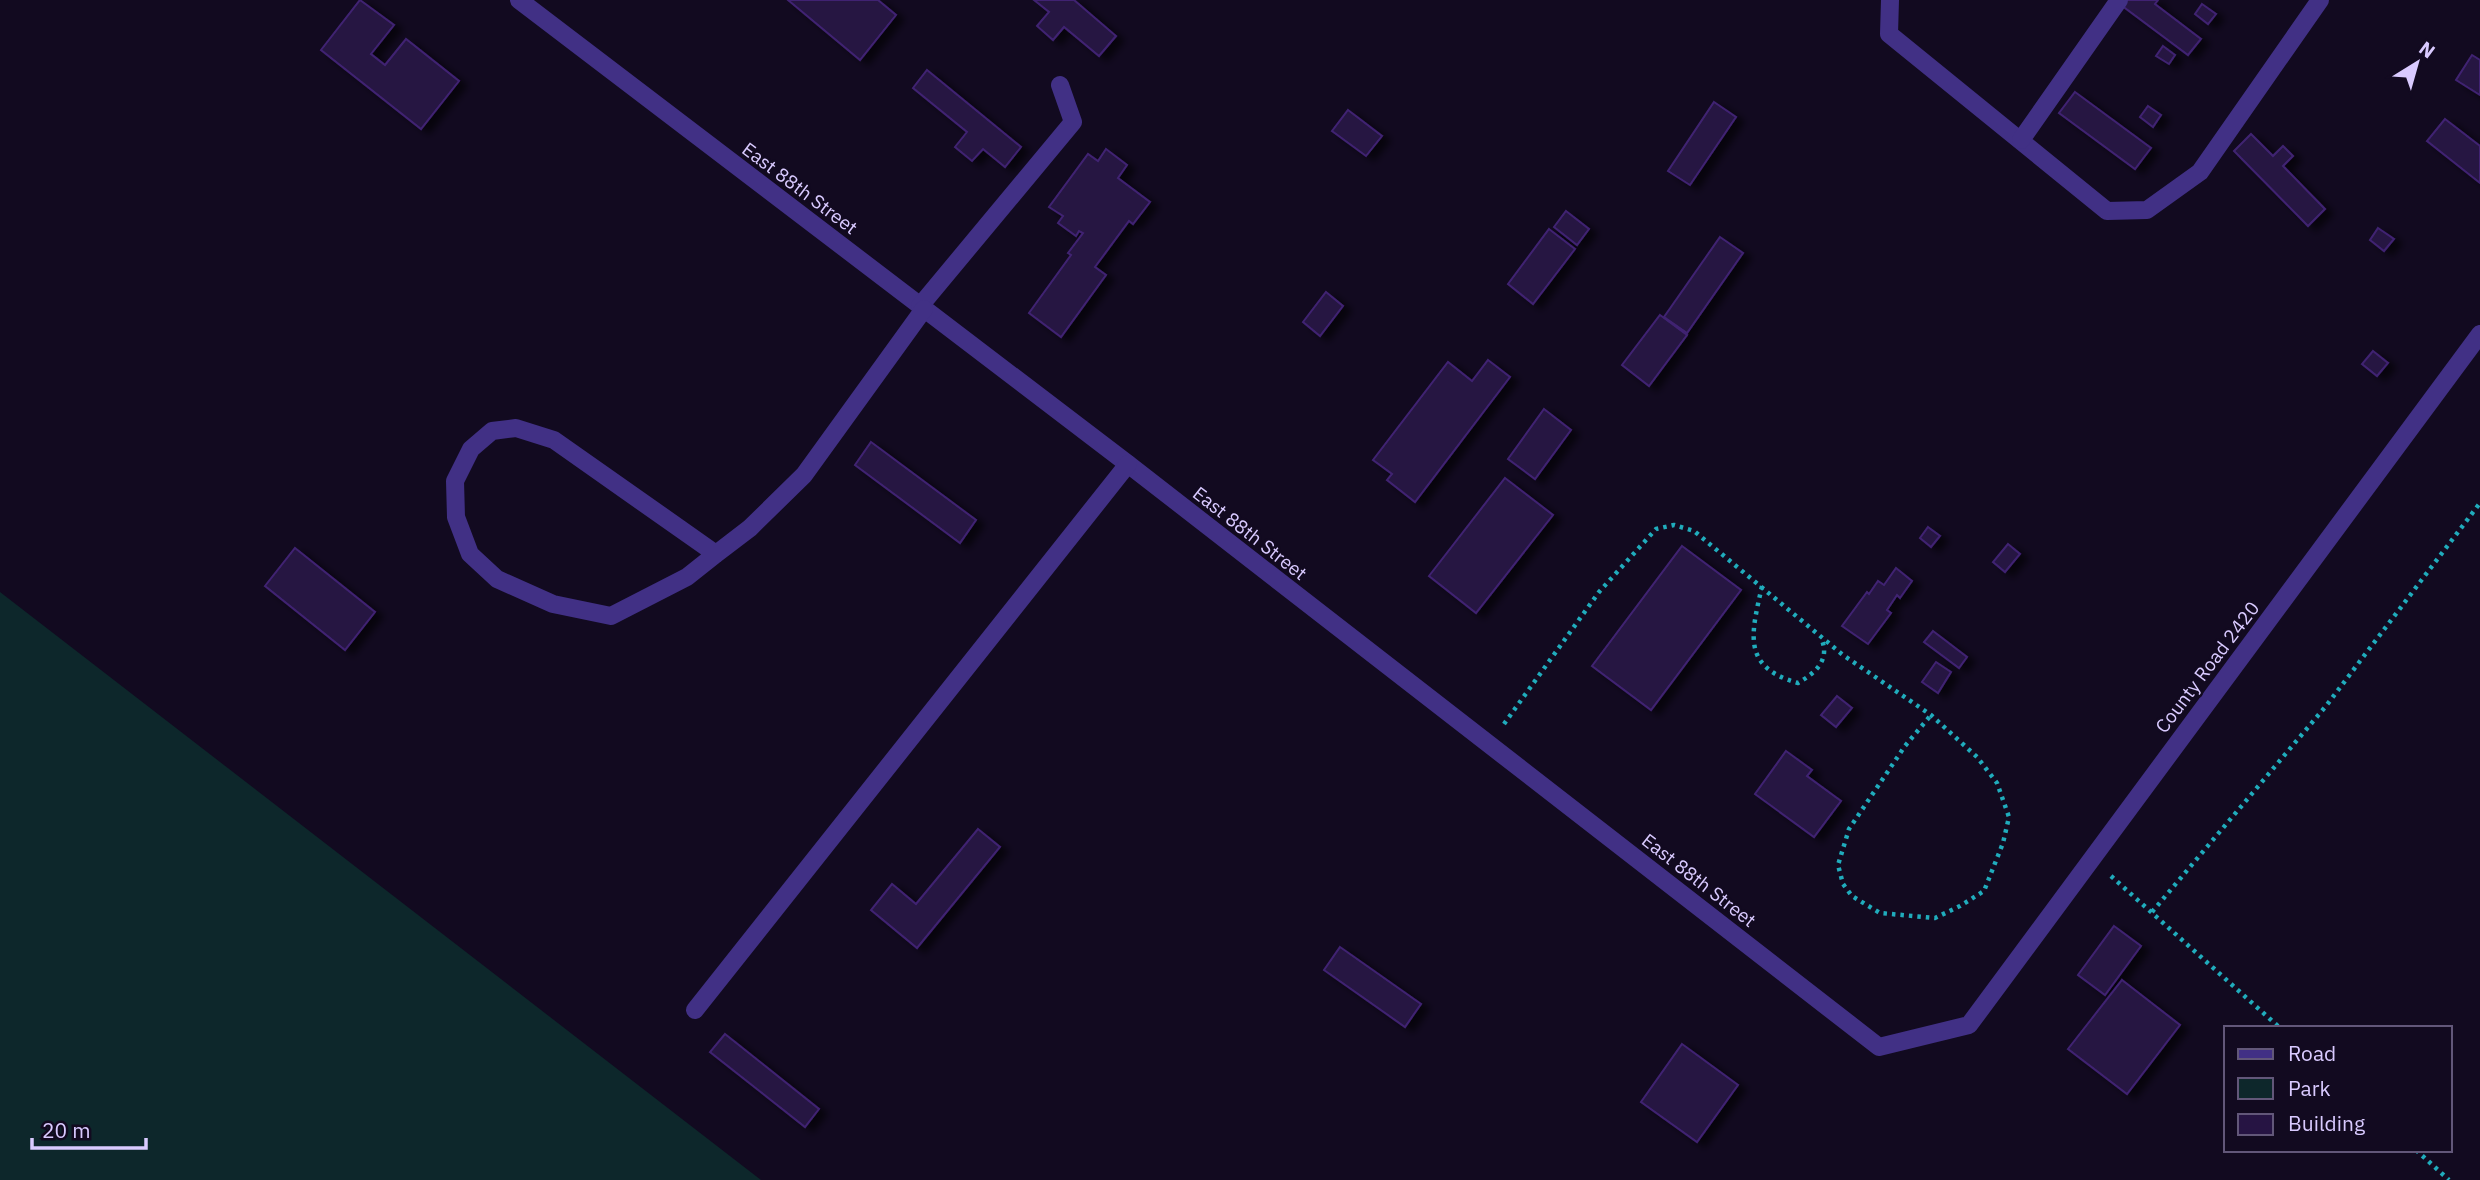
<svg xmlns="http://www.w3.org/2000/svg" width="2480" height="1180" viewBox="0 0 2480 1180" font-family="'IBM Plex Sans',sans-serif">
<defs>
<filter id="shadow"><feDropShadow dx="8" dy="4.5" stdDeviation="3.5" flood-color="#0009"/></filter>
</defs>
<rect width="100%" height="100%" fill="#120a20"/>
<path fill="#0d272b" d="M0 592 761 1180H0Z"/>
<g fill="#261443" stroke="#402472" stroke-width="2" filter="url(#shadow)">
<path d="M360 0 394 25 371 54 385 65 406 39 459 81 421 129 321 50Z"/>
<path d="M788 0H878L896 15 860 60Z"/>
<path d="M1034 0H1074L1116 36 1099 56 1064 27 1053 40 1037 26 1049 12Z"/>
<path d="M2125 0H2158L2155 4 2201 39 2188 55 2121 5Z"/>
<path d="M2202 4 2216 14 2208 24 2195 14Z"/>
<path d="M2163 46 2175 55 2169 64 2156 56Z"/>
<path d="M2472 55 2480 60V95L2456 80Z"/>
<path d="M927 70 1021 147 1005 167 983 149 972 161 955 147 967 132 913 88Z"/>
<path d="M2075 92 2151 148 2135 169 2059 113Z"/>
<path d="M1714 102 1736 117 1690 185 1668 171Z"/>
<path d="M2148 106 2161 115 2153 127 2140 117Z"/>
<path d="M1348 110 1382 136 1366 156 1332 131Z"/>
<path d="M2445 119 2480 146V183L2427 141Z"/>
<path d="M2251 134 2273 156 2283 146 2293 156 2283 166 2325 209 2308 226 2234 151Z"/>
<path d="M1106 149 1127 165 1118 178 1150 202 1133 224 1129 221 1095 267 1106 275 1061 337 1029 313 1071 255 1068 253 1083 233 1079 231 1076 236 1058 223 1063 216 1049 207 1088 154 1098 161Z"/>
<path d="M1566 211 1589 229 1577 245 1554 227Z"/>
<path d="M2378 228 2394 239 2384 251 2370 240Z"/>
<path d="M1549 229 1575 249 1533 304 1508 284Z"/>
<path d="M1720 237 1743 253 1687 333 1664 317Z"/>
<path d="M1326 292 1343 306 1320 336 1303 322Z"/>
<path d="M1660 315 1687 335 1649 386 1622 365Z"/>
<path d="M2373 351 2388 363 2377 376 2362 364Z"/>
<path d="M1488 360 1510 377 1415 502 1387 480 1392 474 1373 460 1448 362 1472 381Z"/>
<path d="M1544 409 1571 430 1535 479 1508 459Z"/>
<path d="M871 442 976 520 960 543 855 465Z"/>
<path d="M1505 478 1553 515 1476 613 1429 576Z"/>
<path d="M1928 527 1940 536 1931 547 1920 538Z"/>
<path d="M2008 544 2020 554 2005 572 1993 562Z"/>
<path d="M1682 546 1741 590 1651 710 1592 666Z"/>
<path d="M295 548 375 612 345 650 265 586Z"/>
<path d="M1896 568 1912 581 1900 598 1897 595 1887 610 1891 613 1868 644 1842 626 1867 592 1869 594 1878 581 1884 585Z"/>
<path d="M1933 631 1967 657 1959 668 1924 642Z"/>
<path d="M1936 662 1951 672 1938 693 1922 682Z"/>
<path d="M1837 696 1852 708 1836 727 1821 715Z"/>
<path d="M1786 751 1812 770 1807 776 1841 801 1814 837 1755 794Z"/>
<path d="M978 829 1000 847 917 948 871 910 892 884 916 904Z"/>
<path d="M2114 926 2141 946 2105 995 2078 975Z"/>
<path d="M1340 947 1421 1004 1405 1027 1324 970Z"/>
<path d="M2122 980 2180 1025 2127 1094 2068 1049Z"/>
<path d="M725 1034 819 1109 805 1127 710 1052Z"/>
<path d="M1682 1044 1738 1085 1697 1142 1641 1102Z"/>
</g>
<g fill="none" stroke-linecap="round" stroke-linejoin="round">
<g stroke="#20acbc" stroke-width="4.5" stroke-dasharray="3.5 5" stroke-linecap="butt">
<path d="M1762 586C1752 632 1740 667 1798 683 1815 673 1831 660 1821 638"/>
<path d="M1504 724 1599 592 1656 529 1674 525 1694 531 1843 655 1931 715 1977 757 1997 783 2009 817 2003 843 1984 891 1960 906 1935 918 1880 913 1852 896 1843 884 1838 865 1849 829 1905 746 1931 715"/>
<path d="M2111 876 2280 1028"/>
<path d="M2152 912 2326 706 2480 503"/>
<path d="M2416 1150 2449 1180"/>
</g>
<g stroke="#413085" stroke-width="18">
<path d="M519 0 1128 464 1879 1047 1969 1025 2480 334"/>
<path d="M1890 0 1889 34 2107 211 2147 210 2200 172 2320 0"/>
<path d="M2021 140 2119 0"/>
<path d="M920 306 1073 122 1060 85"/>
<path d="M716 554 554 440 516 428 492 431 471 449 455 481 456 517 470 554 497 579 553 604 611 616 687 577 716 554 750 528 804 475 924 309"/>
<path d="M695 1010 1128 464"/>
</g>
</g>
<g text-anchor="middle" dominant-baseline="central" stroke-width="5" stroke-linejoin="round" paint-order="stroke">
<g font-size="19" fill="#d9caff" stroke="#120a20">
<text transform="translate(800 188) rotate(37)">East 88th Street</text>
<text transform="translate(1250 533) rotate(38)">East 88th Street</text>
<text transform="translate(2207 667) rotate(-53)">County Road 2420</text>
<text transform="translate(1699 880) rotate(38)">East 88th Street</text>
</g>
</g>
<rect x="2224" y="1026" width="228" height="126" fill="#120a20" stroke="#625779" stroke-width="2"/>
<rect x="2238" y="1049" width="35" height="10" fill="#413085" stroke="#625779" stroke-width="2"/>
<text x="2288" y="1061" font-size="21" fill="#d9caff">Road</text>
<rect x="2238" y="1078" width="35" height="21" fill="#0d272b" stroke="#625779" stroke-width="2"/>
<text x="2288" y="1096" font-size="21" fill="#d9caff">Park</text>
<rect x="2238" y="1114" width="35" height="21" fill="#261443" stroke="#625779" stroke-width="2"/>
<text x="2288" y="1131" font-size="21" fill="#d9caff">Building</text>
<g transform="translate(2417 63) rotate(37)" stroke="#120a20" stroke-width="5" paint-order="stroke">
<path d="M0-5L12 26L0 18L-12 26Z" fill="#d9caff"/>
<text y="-10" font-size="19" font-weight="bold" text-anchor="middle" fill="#d9caff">N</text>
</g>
<path d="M32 1138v10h114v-10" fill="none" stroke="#d9caff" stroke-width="3.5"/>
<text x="42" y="1138" font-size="21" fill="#d9caff" stroke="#120a20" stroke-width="5" paint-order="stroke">20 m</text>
</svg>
